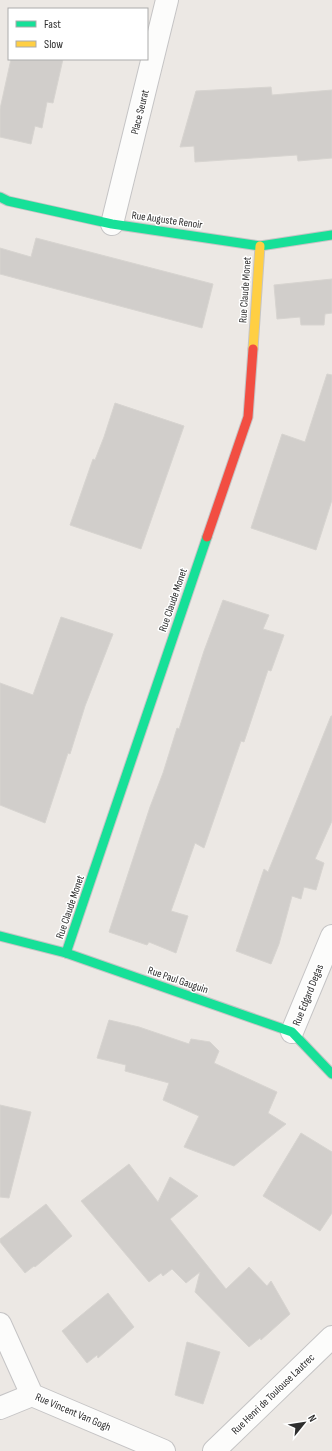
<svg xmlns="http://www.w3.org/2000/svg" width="332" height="1451" viewBox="0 0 332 1451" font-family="'Sofia Sans Condensed',sans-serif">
<rect width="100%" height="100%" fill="#ece8e4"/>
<g fill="#d1cecb" stroke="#d7d4d0">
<path d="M11 59H63L53 103 47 102 42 128 35 126 31 144 0 137V109Z"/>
<path d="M271 87 272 95 332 90V158L298 161 297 155 195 162 194 146 180 147 196 91Z"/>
<path d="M36 238 213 284 202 328 0 274V248L31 257Z"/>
<path d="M332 279V313L325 314 324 325H301L300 317 277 319 274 285Z"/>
<path d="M327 374 332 375V500L316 550 251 528 282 434 305 442Z"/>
<path d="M115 403 184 426 141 549 70 525 93 459 95 460 104 437Z"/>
<path d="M223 600 269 615 263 629 284 635 271 671 268 670 244 742 241 741 204 848 195 843 171 911 188 916 176 953 149 942 147 945 109 932 150 807 163 773 177 728 179 729 204 651Z"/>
<path d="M61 617 113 634 85 706 70 754 68 753 45 823 0 805V683L33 695Z"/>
<path d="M331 716H332V821L315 859 324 863 316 890 304 887 301 899 292 896 279 944 271 964 236 951 264 869 268 872Z"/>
<path d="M109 1020 139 1027 189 1044 191 1039 210 1042 219 1051 214 1063 277 1092 268 1113 286 1124 234 1166 184 1147 199 1116 163 1100 169 1083 125 1071 126 1065 97 1058Z"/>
<path d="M0 1105 31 1112 9 1198 0 1197Z"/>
<path d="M301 1133 332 1152V1213L320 1231 263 1196Z"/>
<path d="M129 1164 158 1202 170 1177 198 1196 170 1219 226 1289 249 1267 267 1286 271 1281 290 1314 261 1340 260 1338 249 1347 195 1292 200 1272 186 1283 172 1269 163 1276 161 1273 149 1282 81 1201Z"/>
<path d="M46 1204 72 1236 35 1267 34 1266 25 1273 0 1242V1239Z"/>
<path d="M108 1293 134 1327 98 1358 97 1355 87 1363 62 1331Z"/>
<path d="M187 1342 220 1352 203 1404 175 1395Z"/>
</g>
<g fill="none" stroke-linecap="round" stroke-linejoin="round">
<g stroke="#c5c4c5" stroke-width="24">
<g id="street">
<path d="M112 224 167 0"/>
<path d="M292 1032 332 936"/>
<path d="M0 1324 32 1395 164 1451"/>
<path d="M0 1408 32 1395"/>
<path d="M214 1451 332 1337"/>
</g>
</g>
<g stroke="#c5c4c5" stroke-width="11">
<g id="fast">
<path d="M0 197 8 201 112 224 260 246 332 235"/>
<path d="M0 936 66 953 292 1032 332 1074"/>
<path d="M66 953 207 537"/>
</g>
</g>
<g stroke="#c5c4c5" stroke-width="11">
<path id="slow" d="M253 349 260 246"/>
</g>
<g stroke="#c5c4c5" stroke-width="11">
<path id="jam" d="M207 537 248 417 253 349"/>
</g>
<use href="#street" stroke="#fcfcfb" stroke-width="22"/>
<use href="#fast" stroke="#16e098" stroke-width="9"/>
<use href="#slow" stroke="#ffcf43" stroke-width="9"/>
<use href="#jam" stroke="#f24e42" stroke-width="9"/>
</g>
<g text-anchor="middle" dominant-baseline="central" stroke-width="3" stroke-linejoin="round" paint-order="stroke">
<g font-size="11" fill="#2e2e2e" stroke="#fff">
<text transform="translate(140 112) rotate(-76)">Place Seurat</text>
<text transform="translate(167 220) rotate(8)">Rue Auguste Renoir</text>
<text transform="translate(245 290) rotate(-86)">Rue Claude Monet</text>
<text transform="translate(173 600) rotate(-71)">Rue Claude Monet</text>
<text transform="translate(70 907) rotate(-71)">Rue Claude Monet</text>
<text transform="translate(178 980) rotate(19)">Rue Paul Gauguin</text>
<text transform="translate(308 995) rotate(-68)">Rue Edgard Degas</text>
<text transform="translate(273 1394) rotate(-44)">Rue Henri de Toulouse Lautrec</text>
<text transform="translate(73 1412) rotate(23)">Rue Vincent Van Gogh</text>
</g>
</g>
<rect x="8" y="8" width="140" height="52" fill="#ffffff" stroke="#ababab"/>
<rect x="16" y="21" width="20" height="6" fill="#16e098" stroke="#ababab"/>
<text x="44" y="28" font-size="12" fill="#2e2e2e">Fast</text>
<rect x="16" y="41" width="20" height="6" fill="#ffcf43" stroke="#ababab"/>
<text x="44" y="48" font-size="12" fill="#2e2e2e">Slow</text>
<g transform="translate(304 1423) rotate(60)" stroke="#ffffff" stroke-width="3" paint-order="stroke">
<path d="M0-3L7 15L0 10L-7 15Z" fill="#2e2e2e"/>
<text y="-6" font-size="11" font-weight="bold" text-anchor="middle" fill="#2e2e2e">N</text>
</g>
</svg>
